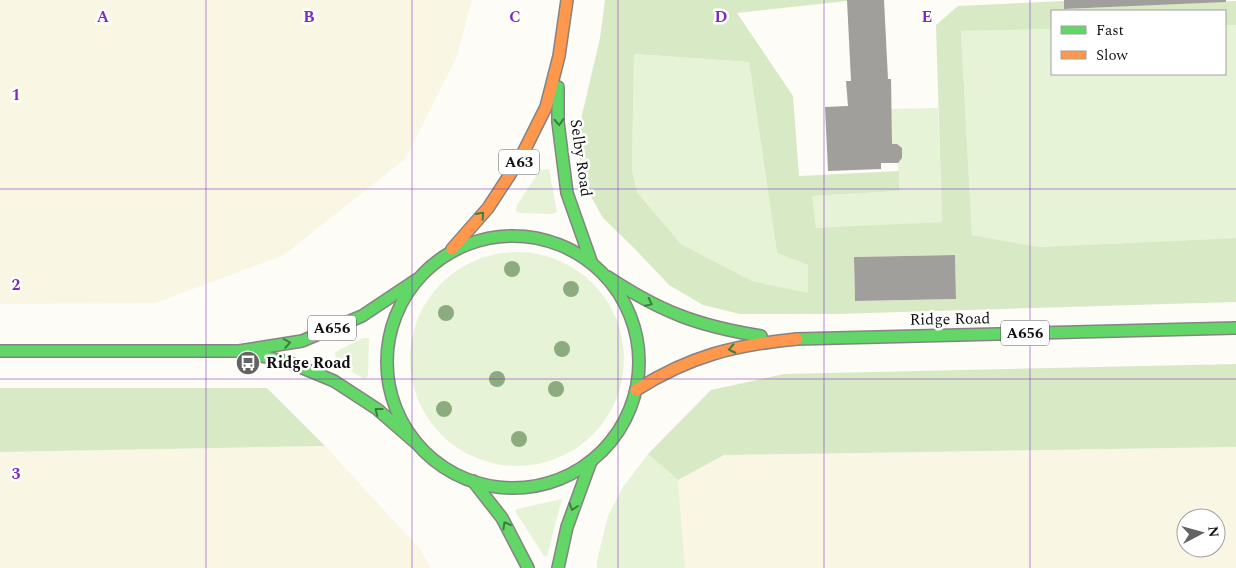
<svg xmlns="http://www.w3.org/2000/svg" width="1236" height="568" viewBox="0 0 1236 568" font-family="Spectral,serif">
<rect width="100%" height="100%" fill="#fdfcf7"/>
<g fill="#f9f7e4" fill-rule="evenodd">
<path d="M0 0H472L457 56 405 159 284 255 155 303 0 304Z"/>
<path d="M325 446 420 549 431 568H0V452Z"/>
<path d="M1236 447V568H685L678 480 724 455ZM1186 518H1216V548H1186Z"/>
</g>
<g fill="#e7f3d7">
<path d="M1225 25H1236V238L1039 247 972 235 961 31 1052 29V74H1225Z"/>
<path d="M634 54 749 62 777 253 808 265V294L752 281 681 244 637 192 632 169Z"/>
<path d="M938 108 942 222 816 229 811 196 899 191 898 163 902 158V148L897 144H892L891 109Z"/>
<path d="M549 169 557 212 552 214 520 213 516 211 517 205 540 170Z"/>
<circle cx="517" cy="359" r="107"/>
<path d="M363 338H369V340L368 376 364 379 336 362 335 352Z"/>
<path d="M648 454 678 480 685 568H597V561L608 516 623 487Z"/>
<path d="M562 499 547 556H544L515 511 517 509Z"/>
</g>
<g fill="#d8eac5" fill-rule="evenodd">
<path d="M605 0H847V1L737 13 793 96 799 176 899 171V191L812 196 816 228 942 222 936 25 958 6 1064 1 1065 9 1236 1V25H1225V11H1052V29L961 31 972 235 1039 247 1236 238V302L836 314H740L703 305 669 285 634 248 603 218 585 186 579 155 582 115 600 38ZM634 54 749 62 777 253 808 265V293L752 281 681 244 637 192 632 169ZM955 255 956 299 855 301 854 257Z"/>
<path d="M1236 364V447L724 455 678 480 648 454 711 390 784 374Z"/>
<path d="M0 388H267L325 446 0 452Z"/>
</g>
<g fill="#a19f9c">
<path d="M847 0H884L888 79H891L892 144H897L902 148V158L898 163H881V169L828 171 825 107 848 106 846 81H851Z"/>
<path d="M1064 0H1226V2L1064 9Z"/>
<path d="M955 255 956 299 855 301 854 257Z"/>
</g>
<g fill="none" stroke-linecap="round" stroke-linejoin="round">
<g stroke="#858482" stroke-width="14">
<g id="fast">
<path d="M558 87V122L567 193 591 261"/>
<circle cx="513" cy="362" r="126"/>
<path d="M608 277C661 312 698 326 761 336"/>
<path d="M797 339 1236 328"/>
<path d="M0 351H239L302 341 362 316 416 280"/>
<path d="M252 354 288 362 334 381 377 409 415 442"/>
<path d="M473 481 502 518 528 568"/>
<path d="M558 568 567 527 591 461"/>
</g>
</g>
<g stroke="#858482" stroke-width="14">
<g id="slow">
<path d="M452 249 488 208 520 159 546 107 559 56 567 0"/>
<path d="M636 390C690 356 734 345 797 339"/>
</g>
</g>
<use href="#fast" stroke="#63d668" stroke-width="11"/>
<use href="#slow" stroke="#ff974d" stroke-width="11"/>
</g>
<g fill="#8cac80">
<circle cx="512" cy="269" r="8"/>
<circle cx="571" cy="289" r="8"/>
<circle cx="446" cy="313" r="8"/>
<circle cx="562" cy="349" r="8"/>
<circle cx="497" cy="379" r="8"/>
<circle cx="556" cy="389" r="8"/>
<circle cx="444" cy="409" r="8"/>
<circle cx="519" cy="439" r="8"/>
</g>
<defs><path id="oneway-chevron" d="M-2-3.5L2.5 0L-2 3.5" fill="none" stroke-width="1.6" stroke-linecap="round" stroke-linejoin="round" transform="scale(1.25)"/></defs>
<g stroke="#3e7d41">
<use href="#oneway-chevron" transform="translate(559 122) rotate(87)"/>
<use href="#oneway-chevron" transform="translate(481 215) rotate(-49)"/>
<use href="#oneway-chevron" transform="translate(649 303) rotate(26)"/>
<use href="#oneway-chevron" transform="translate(287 343) rotate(-10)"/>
<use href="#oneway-chevron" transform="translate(732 349) rotate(168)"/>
<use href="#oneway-chevron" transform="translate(378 411) rotate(-142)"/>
<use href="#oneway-chevron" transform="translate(573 507) rotate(108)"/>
<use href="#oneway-chevron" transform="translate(506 525) rotate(-119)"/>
</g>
<path fill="none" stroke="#7b2cbf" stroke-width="1" stroke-opacity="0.55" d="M206 0V568M412 0V568M618 0V568M824 0V568M1030 0V568M0 189H1236M0 379H1236"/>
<defs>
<g id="bus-disc" transform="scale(1.25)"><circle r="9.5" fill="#646362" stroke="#fff"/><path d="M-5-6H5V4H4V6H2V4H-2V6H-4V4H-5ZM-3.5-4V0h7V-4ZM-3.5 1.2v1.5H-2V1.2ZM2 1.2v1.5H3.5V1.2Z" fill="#fff"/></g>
</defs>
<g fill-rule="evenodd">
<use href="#bus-disc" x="248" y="363"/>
</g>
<g text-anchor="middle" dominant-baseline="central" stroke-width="5" stroke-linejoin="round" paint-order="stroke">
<g fill="#fff" stroke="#585858" stroke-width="1">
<rect x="499" y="149.5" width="40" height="25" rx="4"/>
<rect x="308" y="315.5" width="48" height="25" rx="4"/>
<rect x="1001" y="320.5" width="48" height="25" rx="4"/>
</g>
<g font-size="15" font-weight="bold" fill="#111">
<text x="519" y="162">A63</text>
<text x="332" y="328">A656</text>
<text x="1025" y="333">A656</text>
</g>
<g font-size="16" fill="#111" stroke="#fff">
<text transform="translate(581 158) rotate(82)">Selby Road</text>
<text transform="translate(950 319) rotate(-1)">Ridge Road</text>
</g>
<g font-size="16" font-weight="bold" fill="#111" stroke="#fff" text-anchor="start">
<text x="266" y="363">Ridge Road</text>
</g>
</g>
<g font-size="16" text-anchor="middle" font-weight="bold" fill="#7b2cbf" stroke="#fff" stroke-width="5" stroke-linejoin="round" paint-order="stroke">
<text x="103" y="22">A</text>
<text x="309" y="22">B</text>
<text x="515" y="22">C</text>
<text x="721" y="22">D</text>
<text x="927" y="22">E</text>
<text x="16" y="100">1</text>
<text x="16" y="290">2</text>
<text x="16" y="479">3</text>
</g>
<rect x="1051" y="10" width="175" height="65" fill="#ffffff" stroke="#a0a0a0"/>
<rect x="1061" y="26" width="25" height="8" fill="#63d668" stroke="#a0a0a0"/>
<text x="1096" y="35" font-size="15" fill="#111111">Fast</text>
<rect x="1061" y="51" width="25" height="8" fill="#ff974d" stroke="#a0a0a0"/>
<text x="1096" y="60" font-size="15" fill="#111111">Slow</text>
<g transform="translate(1201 533) rotate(84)"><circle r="24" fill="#ffffff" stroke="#a0a0a0"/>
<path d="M0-4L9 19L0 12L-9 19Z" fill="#646362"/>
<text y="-8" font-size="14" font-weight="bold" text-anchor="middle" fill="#111111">N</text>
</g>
</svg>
